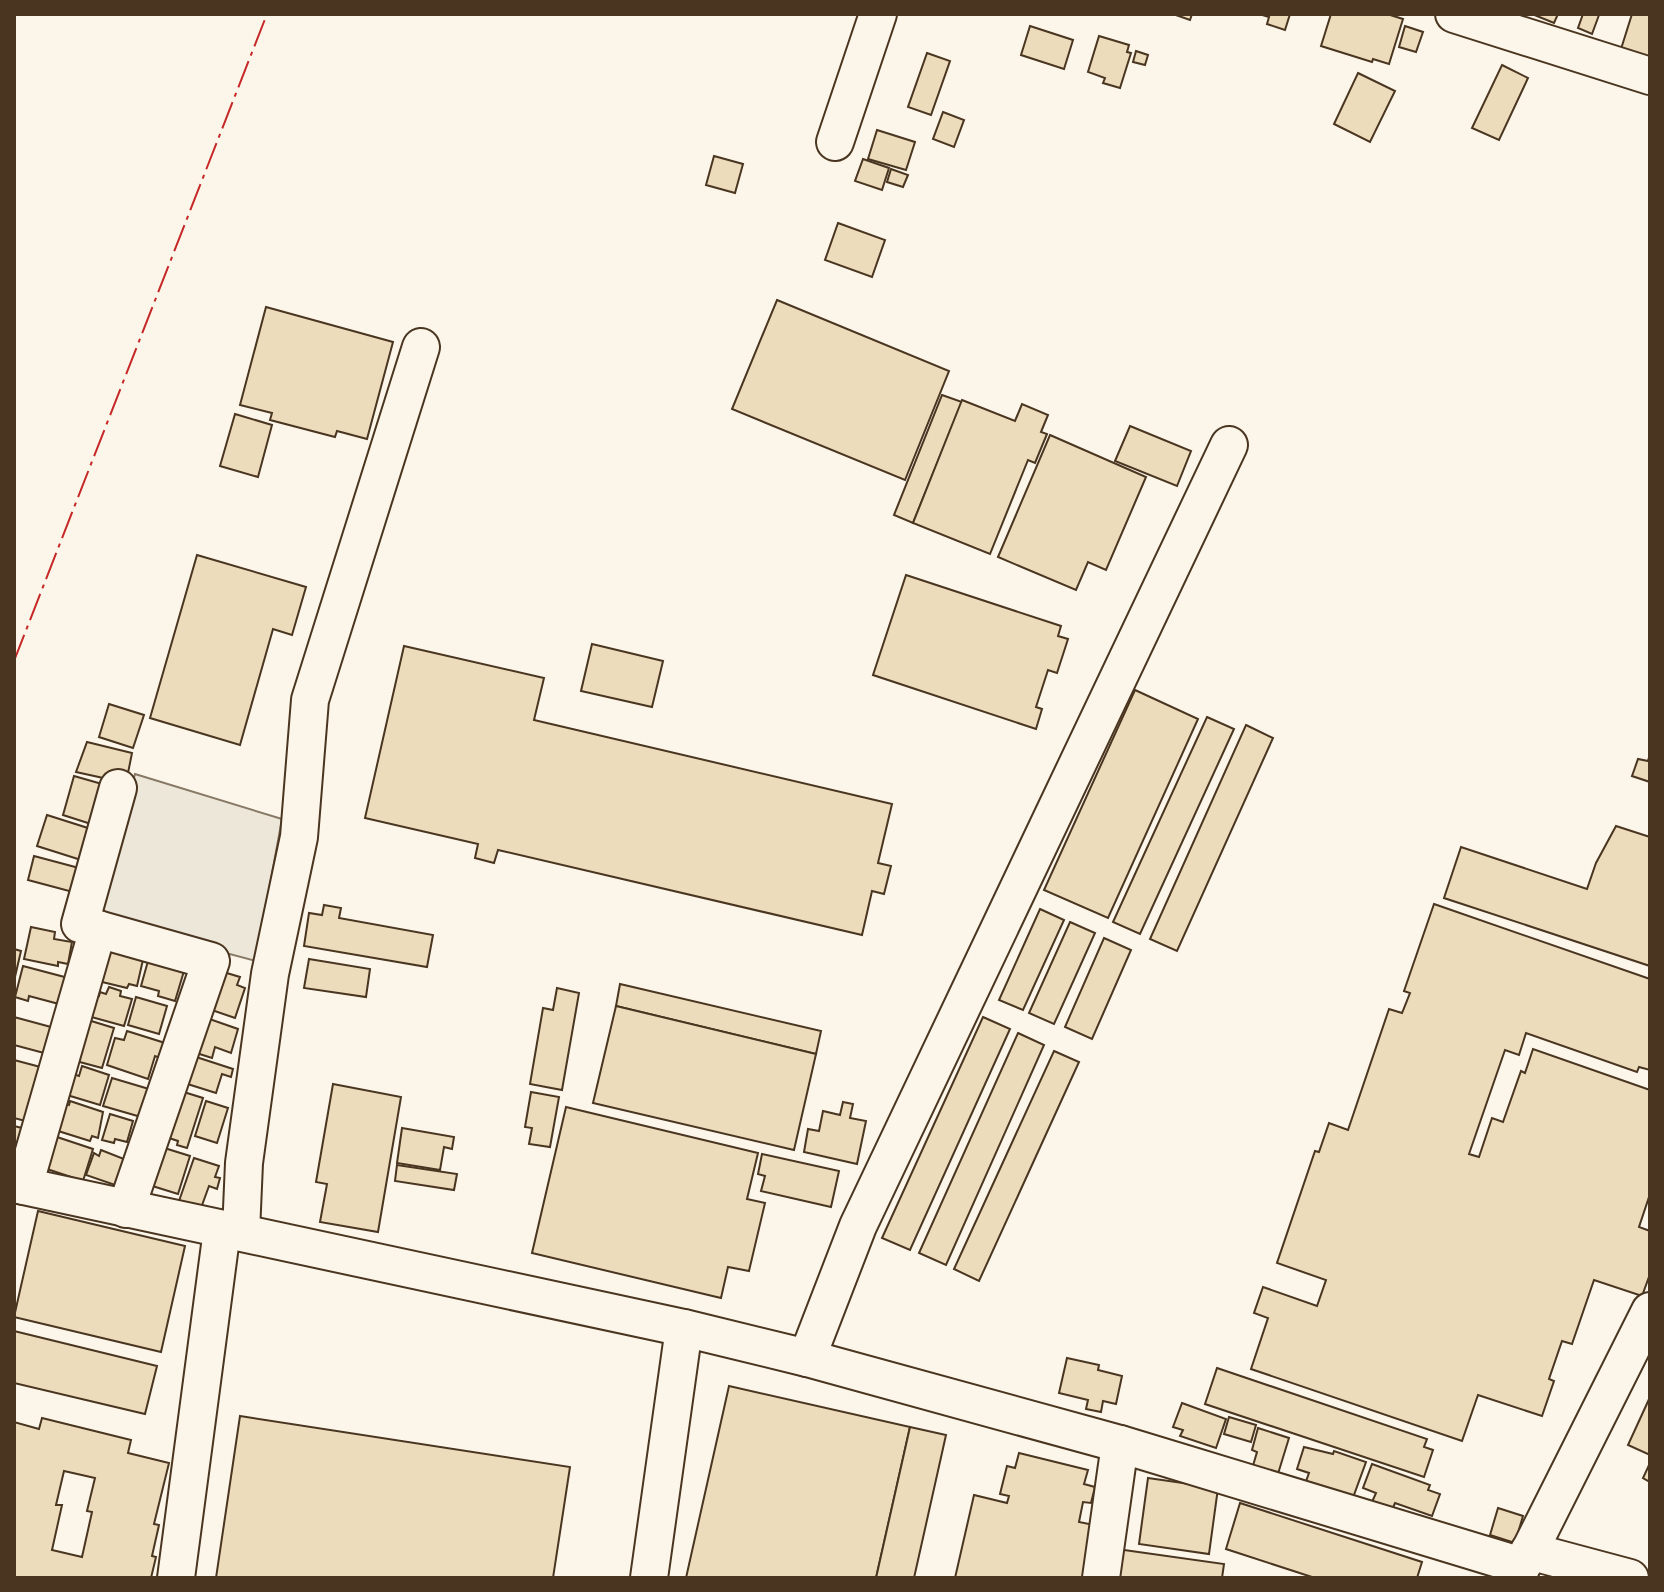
<svg xmlns="http://www.w3.org/2000/svg" width="1664" height="1592" viewBox="0 0 1664 1592" font-family="'Exo 2',sans-serif">
<rect width="100%" height="100%" fill="#fbf6e9"/>
<path fill="#ede7d9" stroke="#887966" stroke-width="2" d="M135 774 282 819 256 961 94 918Z"/>
<g fill="#ecdcbc" stroke="#4a3520" stroke-width="2" fill-rule="evenodd">
<path d="M1173 14H1192L1190 20Z"/>
<path d="M1259 14H1290L1285 30 1267 24 1269 17Z"/>
<path d="M1331 14H1387L1403 19 1389 64 1373 59 1372 62 1321 46Z"/>
<path d="M1532 14H1558L1554 23Z"/>
<path d="M1583 14 1599 15 1592 34 1578 28Z"/>
<path d="M1632 14H1650V58L1621 49Z"/>
<path d="M1030 26 1073 40 1064 69 1021 55Z"/>
<path d="M1405 26 1423 32 1416 52 1399 47Z"/>
<path d="M1099 36 1129 45 1127 52 1131 53 1120 88 1103 83 1105 78 1088 72Z"/>
<path d="M1136 51 1148 55 1145 65 1133 62Z"/>
<path d="M927 53 950 61 931 115 908 107Z"/>
<path d="M1502 65 1528 78 1499 140 1472 128Z"/>
<path d="M1358 73 1395 91 1370 142 1334 124Z"/>
<path d="M943 112 964 120 954 147 933 139Z"/>
<path d="M877 130 915 142 906 170 868 159Z"/>
<path d="M714 156 743 164 735 193 706 185Z"/>
<path d="M863 159 889 168 882 190 855 181Z"/>
<path d="M891 169 908 175 903 187 887 182Z"/>
<path d="M838 223 885 240 872 277 825 260Z"/>
<path d="M777 300 949 371 905 480 732 409Z"/>
<path d="M266 307 393 342 367 439 337 431 335 437 270 420 272 413 240 405Z"/>
<path d="M942 395 962 402 913 523 894 515Z"/>
<path d="M962 400 1015 421 1022 404 1048 415 1041 432 1047 434 1035 463 1028 460 990 554 913 523Z"/>
<path d="M235 414 272 425 258 477 220 466Z"/>
<path d="M1130 426 1191 451 1177 486 1115 461Z"/>
<path d="M1050 435 1146 477 1106 570 1088 562 1076 590 998 557Z"/>
<path d="M197 555 306 587 292 635 273 629 240 745 150 718Z"/>
<path d="M906 575 1061 626 1058 636 1068 639 1057 673 1048 670 1036 707 1042 709 1036 729 873 675Z"/>
<path d="M592 644 663 661 652 707 581 691Z"/>
<path d="M404 646 544 678 534 720 892 804 878 863 891 866 884 894 872 891 862 935 498 850 494 863 475 858 478 844 365 818Z"/>
<path d="M1135 690 1198 719 1108 918 1044 890Z"/>
<path d="M109 704 144 715 133 748 99 737Z"/>
<path d="M1207 717 1234 729 1140 934 1113 922Z"/>
<path d="M1246 725 1273 738 1177 951 1150 939Z"/>
<path d="M87 742 132 753 126 783 76 772Z"/>
<path d="M1650 754V782L1632 776 1638 759 1648 761Z"/>
<path d="M74 776 102 784 91 824 63 815Z"/>
<path d="M47 815 91 829 81 860 37 846Z"/>
<path d="M1616 826 1650 837V966L1444 898 1461 847 1587 889 1596 863Z"/>
<path d="M34 856 79 868 73 892 28 880Z"/>
<path d="M1434 904 1650 979V1070L1639 1067 1637 1072 1526 1033 1519 1055 1505 1050 1469 1154 1479 1157 1492 1118 1503 1122 1521 1071 1525 1073 1533 1049 1650 1090V1194L1639 1227 1650 1231V1274L1642 1296 1594 1280 1572 1344 1562 1341 1549 1379 1554 1381 1542 1416 1478 1395 1462 1441 1251 1369 1268 1318 1254 1313 1263 1287 1317 1306 1326 1280 1277 1263 1315 1151 1319 1152 1329 1123 1348 1130 1389 1009 1402 1013 1410 993 1404 991Z"/>
<path d="M324 905 341 908 339 918 433 935 427 967 304 946 309 913 322 915Z"/>
<path d="M1040 909 1064 920 1023 1010 999 1000Z"/>
<path d="M1070 922 1095 933 1054 1024 1029 1013Z"/>
<path d="M31 927 55 932 54 939 72 942 68 964 58 962V966L24 959Z"/>
<path d="M1104 938 1131 950 1092 1039 1065 1027Z"/>
<path d="M14 949 21 951 14 981Z"/>
<path d="M106 950 145 951 137 986 129 984 127 988 98 981Z"/>
<path d="M309 959 370 969 366 997 304 988Z"/>
<path d="M148 961 184 971 175 1001 158 996 159 991 141 986Z"/>
<path d="M23 966 72 979 59 1004 29 996 28 1001 15 997Z"/>
<path d="M220 971 240 977 237 985 245 988 235 1018 200 1006Z"/>
<path d="M620 984 821 1031 816 1054 616 1006Z"/>
<path d="M109 987 121 991 120 996 132 999 124 1026 88 1016 94 995 99 996 100 992 106 994Z"/>
<path d="M557 988 579 993 562 1090 530 1084 543 1008 553 1010Z"/>
<path d="M136 997 167 1006 159 1034 128 1025Z"/>
<path d="M616 1006 816 1054 794 1150 593 1103Z"/>
<path d="M198 1015 238 1029 231 1053 215 1047 212 1058 187 1050Z"/>
<path d="M14 1017 51 1027 44 1053 14 1045Z"/>
<path d="M983 1017 1010 1029 910 1250 882 1238Z"/>
<path d="M88 1020 114 1028 102 1068 76 1061Z"/>
<path d="M127 1031 165 1043 160 1058 155 1056 148 1079 107 1065 115 1038 124 1040Z"/>
<path d="M1018 1033 1044 1045 946 1265 919 1253Z"/>
<path d="M1054 1051 1079 1062 979 1281 954 1269Z"/>
<path d="M187 1054 233 1069 231 1077 222 1074 216 1093 178 1081Z"/>
<path d="M14 1060 48 1069 33 1123 14 1118Z"/>
<path d="M82 1066 109 1075 100 1105 67 1095 73 1074 79 1076Z"/>
<path d="M112 1078 149 1089 141 1117 103 1106Z"/>
<path d="M333 1084 401 1097 378 1232 320 1222 327 1184 316 1182Z"/>
<path d="M174 1089 203 1098 187 1148 177 1145 178 1141 163 1136Z"/>
<path d="M531 1092 559 1097 550 1147 529 1144 532 1128 525 1127Z"/>
<path d="M70 1101 103 1112 98 1138 92 1136 90 1141 55 1130 64 1103 69 1105Z"/>
<path d="M206 1101 228 1108 217 1143 195 1136Z"/>
<path d="M843 1102 853 1104 850 1118 866 1121 857 1164 804 1152 808 1129 819 1131 823 1111 840 1115Z"/>
<path d="M566 1107 758 1153 747 1199 765 1203 749 1271 728 1267 721 1298 532 1253Z"/>
<path d="M110 1114 133 1121 127 1142 115 1139 114 1143 102 1140Z"/>
<path d="M14 1126 26 1129 14 1165Z"/>
<path d="M402 1128 454 1137 452 1149 444 1147 440 1170 397 1163Z"/>
<path d="M51 1135 93 1149 83 1181 41 1167Z"/>
<path d="M158 1146 190 1156 178 1194 146 1184Z"/>
<path d="M101 1150 124 1159 115 1185 86 1175 94 1153 99 1156Z"/>
<path d="M762 1154 839 1171 831 1207 761 1191 765 1176 758 1174Z"/>
<path d="M194 1158 219 1166 215 1177 220 1178 217 1189 209 1186 201 1208 179 1201Z"/>
<path d="M397 1165 457 1174 454 1190 395 1181Z"/>
<path d="M38 1211 185 1246 161 1352 14 1317Z"/>
<path d="M14 1331 157 1366 145 1414 14 1383Z"/>
<path d="M1067 1358 1099 1365 1098 1370 1122 1376 1116 1404 1103 1401 1101 1412 1086 1409 1088 1400 1059 1393Z"/>
<path d="M1217 1368 1427 1439 1424 1447 1433 1450 1424 1477 1205 1404Z"/>
<path d="M729 1386 910 1427 876 1578H686Z"/>
<path d="M1650 1397V1455L1628 1445Z"/>
<path d="M1182 1403 1226 1419 1216 1448 1180 1436 1183 1430 1173 1427Z"/>
<path d="M240 1416 570 1467 553 1578H216Z"/>
<path d="M1229 1417 1256 1425 1251 1442 1224 1434Z"/>
<path d="M42 1418 131 1440 128 1453 169 1463 154 1524 159 1525 152 1556 156 1557 151 1578H14V1422L39 1429ZM64 1471 95 1478 87 1511 92 1512 82 1557 52 1550 62 1505H56Z"/>
<path d="M910 1427 946 1435 914 1578H876Z"/>
<path d="M1258 1428 1289 1438 1277 1477 1252 1469 1257 1452 1252 1450Z"/>
<path d="M1304 1447 1333 1454 1334 1451 1366 1462 1351 1503 1304 1487 1309 1473 1297 1469Z"/>
<path d="M1019 1453 1088 1470 1084 1484 1095 1487 1091 1503 1083 1502 1079 1522 1099 1526 1092 1578H955L974 1495 1007 1503 1009 1496 1000 1494 1007 1466 1015 1468Z"/>
<path d="M1650 1463V1482L1643 1478Z"/>
<path d="M1372 1464 1430 1485 1428 1490 1440 1494 1432 1516 1395 1503 1392 1510 1372 1502 1376 1493 1363 1488Z"/>
<path d="M1148 1478 1218 1488 1209 1554 1139 1544Z"/>
<path d="M1240 1503 1422 1562 1417 1578H1315L1226 1549Z"/>
<path d="M1498 1508 1523 1516 1515 1543 1490 1535Z"/>
<path d="M1117 1549 1224 1564 1222 1578H1113Z"/>
</g>
<g fill="none" stroke-linecap="round" stroke-linejoin="round">
<g stroke="#4a3520" stroke-width="40">
<g id="minor">
<path d="M1454 14 1650 76"/>
<path d="M835 142 878 14"/>
<path d="M118 788 80 924 211 961 126 1209"/>
<path d="M14 1184 684 1328 807 1358 1120 1444 1101 1578"/>
<path d="M24 1186 98 929"/>
<path d="M241 1232 244 1163 270 974 299 837 310 700 421 347"/>
<path d="M807 1358 858 1226 1229 445"/>
<path d="M1120 1444 1522 1566"/>
<path d="M1529 1551 1630 1578"/>
<path d="M176 1578 222 1230"/>
<path d="M649 1578 684 1328"/>
<path d="M1516 1578 1650 1311"/>
</g>
</g>
<use href="#minor" stroke="#fbf6e9" stroke-width="36"/>
<path stroke="#c62828" stroke-width="2" stroke-dasharray="28 6 4 6" stroke-linecap="butt" d="M14 661 267 14"/>
</g>
<rect width="1664" height="1592" fill="none" stroke="#4a3520" stroke-width="32"/>
</svg>
